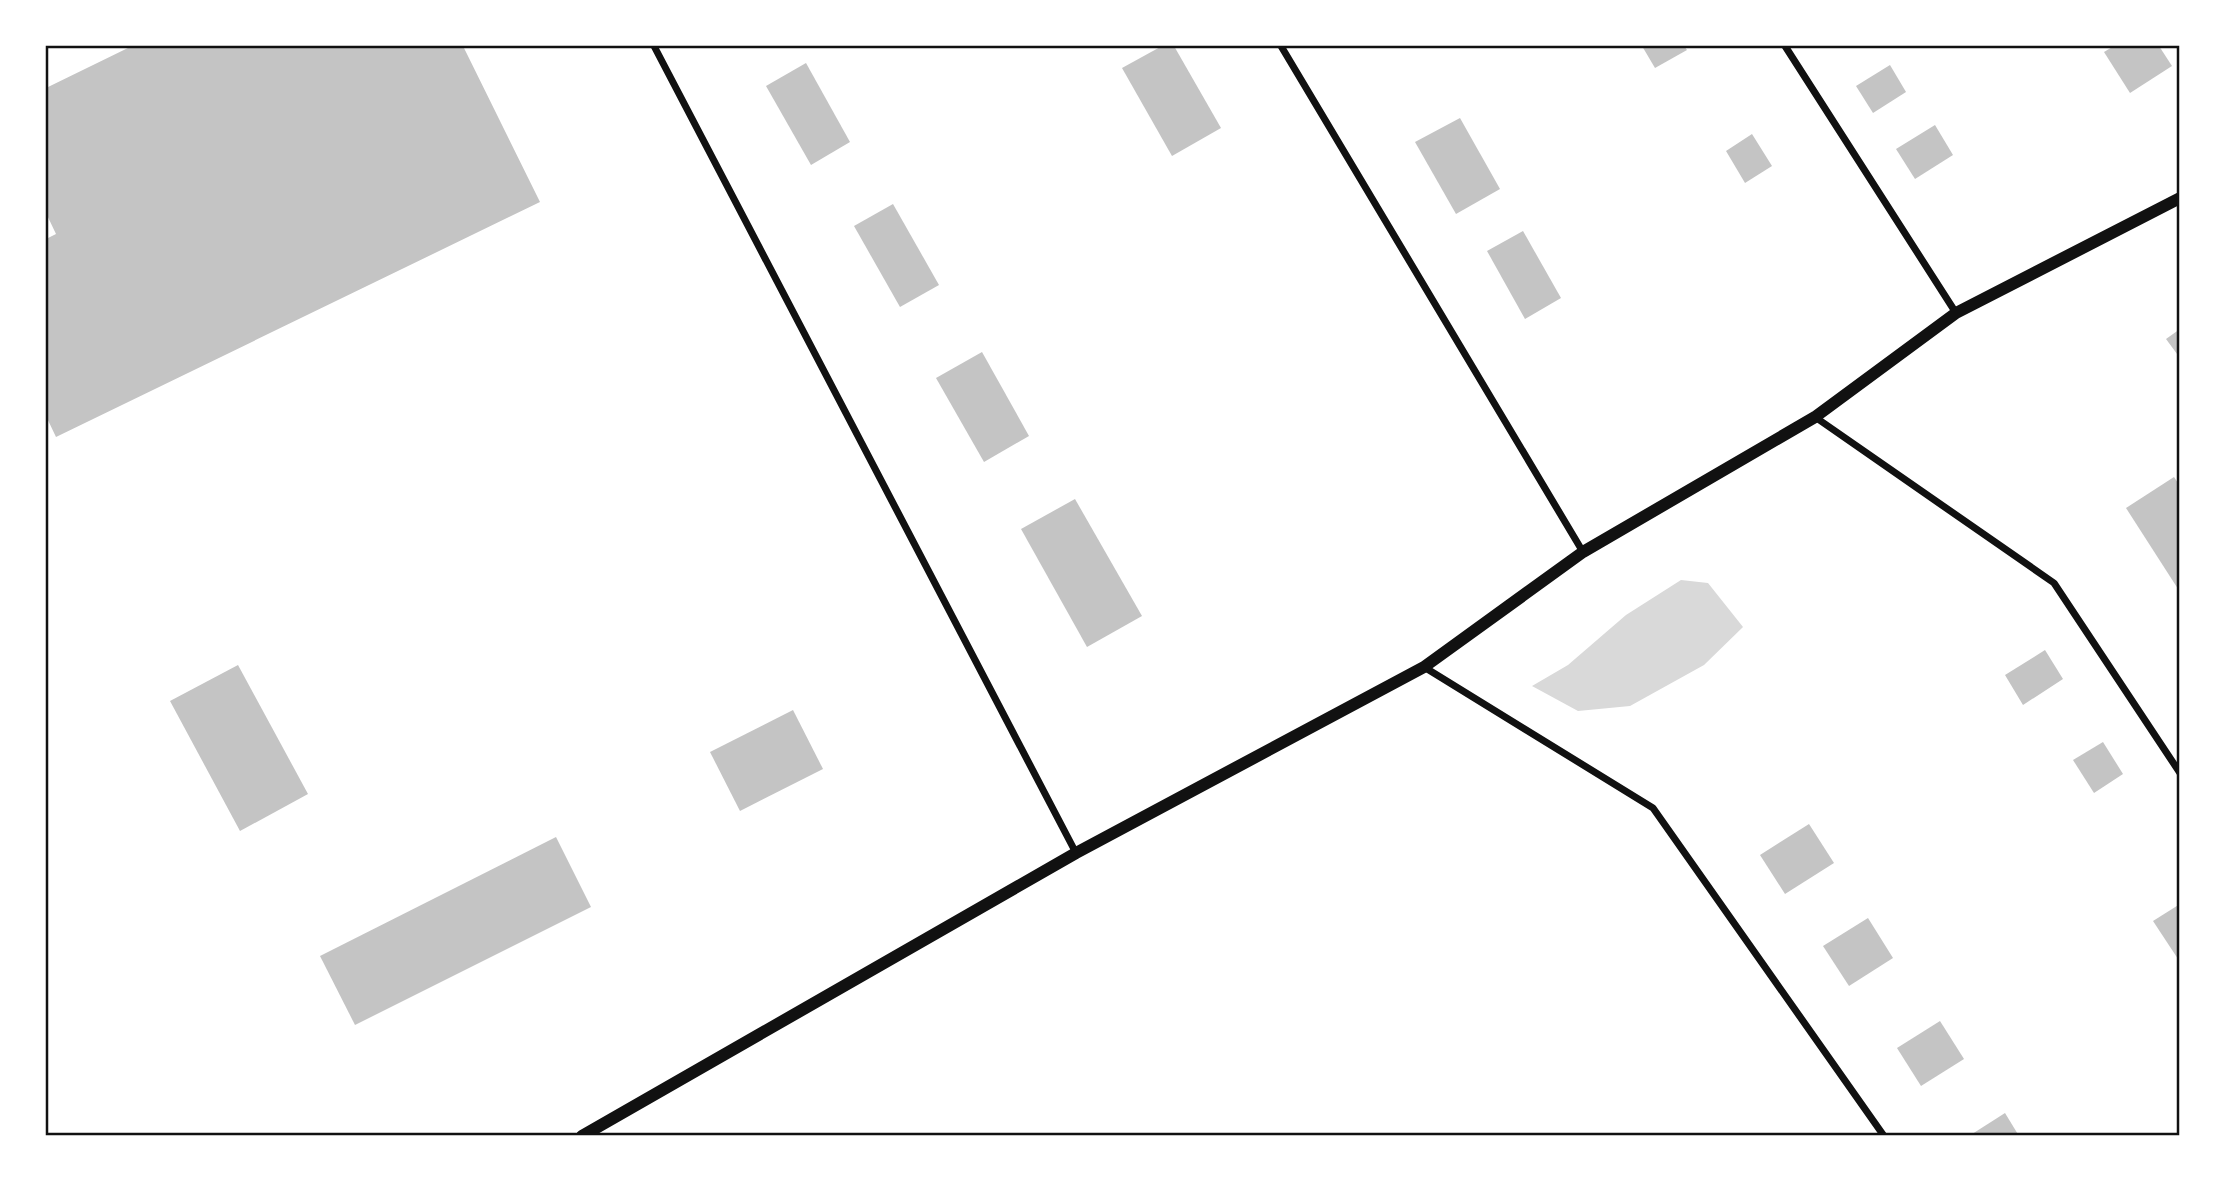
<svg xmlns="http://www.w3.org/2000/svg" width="2225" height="1181" viewBox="0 0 2225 1181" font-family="'Open Sans',sans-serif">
<rect width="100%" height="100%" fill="#fff"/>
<path fill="#d9d9d9" d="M1681 580 1708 583 1743 627 1704 665 1630 706 1578 711 1532 686 1568 665 1626 615Z"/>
<g fill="#c4c4c4">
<path d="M132 46H463L540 202 56 437 46 416V239L56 234 46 213V88Z"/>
<path d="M1162 46H1174L1221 128 1172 156 1122 68Z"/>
<path d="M1642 46H1684L1687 50 1655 68Z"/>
<path d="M2114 46H2159L2172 66 2130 93 2104 52Z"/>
<path d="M806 63 850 142 811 165 766 86Z"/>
<path d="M1890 65 1906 92 1873 113 1856 86Z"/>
<path d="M1460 118 1500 189 1456 214 1415 142Z"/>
<path d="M1935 125 1953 155 1915 179 1896 149Z"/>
<path d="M1752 134 1772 166 1745 183 1726 151Z"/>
<path d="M893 204 939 285 900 307 854 226Z"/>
<path d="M1523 231 1561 298 1525 319 1487 251Z"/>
<path d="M2180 329V358L2166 339Z"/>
<path d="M982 352 1029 436 984 462 936 378Z"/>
<path d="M2174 477 2180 486V592L2126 508Z"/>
<path d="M1075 499 1142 616 1087 647 1021 529Z"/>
<path d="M2045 650 2063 679 2023 705 2005 675Z"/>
<path d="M238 665 308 794 240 831 170 701Z"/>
<path d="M793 710 823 769 740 811 710 752Z"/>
<path d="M2103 742 2123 774 2094 793 2073 760Z"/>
<path d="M1809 824 1834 863 1785 894 1760 855Z"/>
<path d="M556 837 591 907 355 1025 320 956Z"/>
<path d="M2180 904V962L2153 921Z"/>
<path d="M1868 918 1893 958 1849 986 1823 946Z"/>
<path d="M1940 1021 1964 1059 1921 1086 1897 1048Z"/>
<path d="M2005 1113 2019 1136H1969Z"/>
</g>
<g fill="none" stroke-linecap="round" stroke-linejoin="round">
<g stroke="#111" stroke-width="7">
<path d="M654 46 1076 853"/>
<path d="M1281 46 1583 552"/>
<path d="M1785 46 1956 313"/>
<path d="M1815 417 2054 583 2180 773"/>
<path d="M1424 667 1653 808 1884 1136"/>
</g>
<path stroke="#111" stroke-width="12" d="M582 1136 1076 853 1424 667 1583 552 1815 417 1956 313 2180 198"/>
</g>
<rect width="2225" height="1181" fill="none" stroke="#ffffff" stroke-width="94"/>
<rect x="47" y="47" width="2131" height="1087" fill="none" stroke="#111" stroke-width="2.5"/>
</svg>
